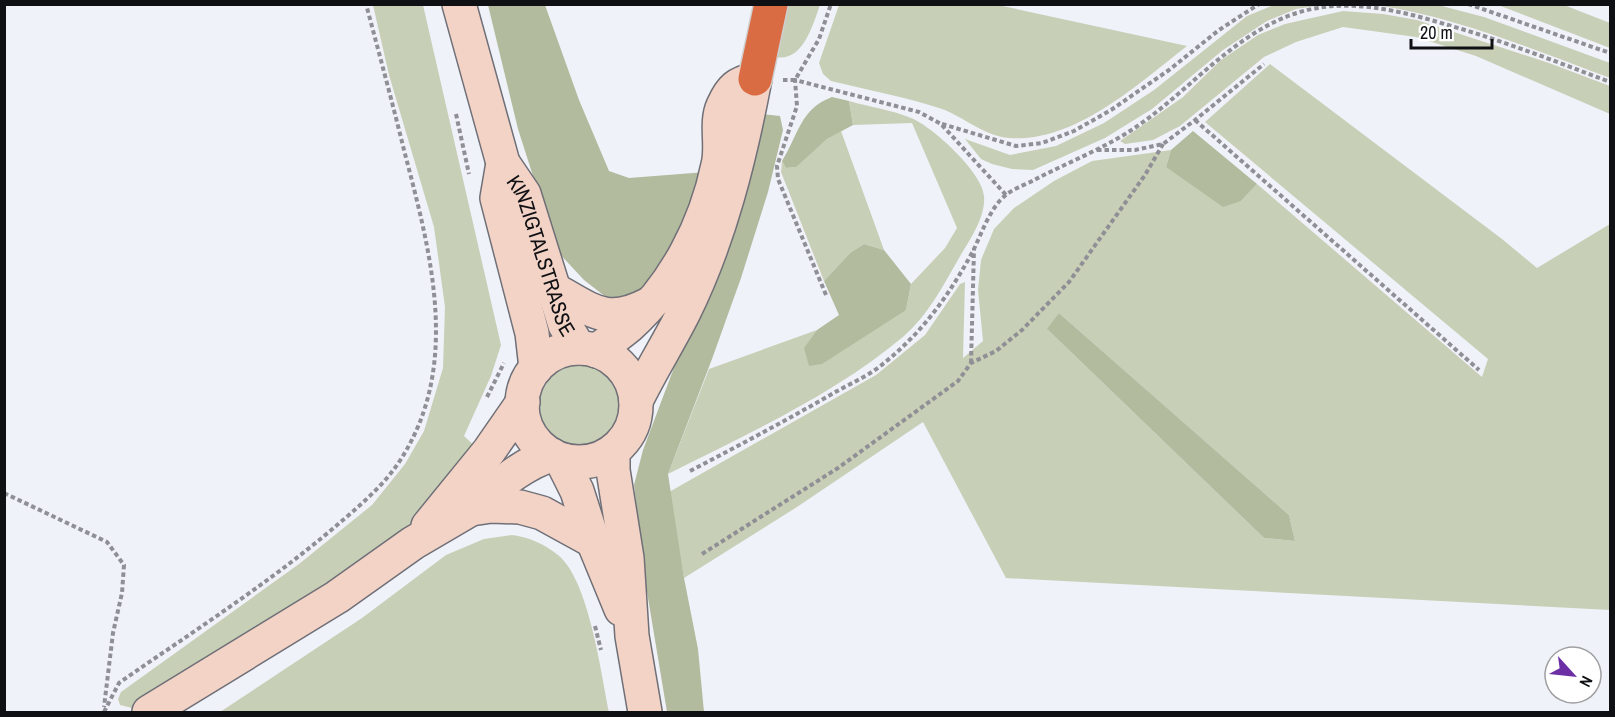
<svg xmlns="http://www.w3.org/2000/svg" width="1615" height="717" viewBox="0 0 1615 717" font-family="'Archivo Narrow',sans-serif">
<rect width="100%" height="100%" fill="#f0f2f9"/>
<g fill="#c8cfb7" fill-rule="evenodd">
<path d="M1276 4 1322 5 1296 9 1267 21 1223 50 1152 109 1105 138 1033 170 1012 169 992 164 981 159 965 139 1010 155 1056 146 1104 123 1154 90 1247 16Z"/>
<path d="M373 5H423L501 345 491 376 464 436 479 450 422 514 383 547 150 702 132 708 120 705 118 699 121 692 299 564 372 505 405 464 424 431 443 368 445 307 434 227 389 75Z"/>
<path d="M783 5H820C813 24 803 63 775 57Z"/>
<path d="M839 5H998L1187 46C1138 84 1075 143 1009 138 984 136 964 117 942 109 906 97 868 90 831 81L823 74 819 63Z"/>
<path d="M1376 5H1438L1484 17 1610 63V78C1534 50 1457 17 1376 5Z"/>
<path d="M1498 5H1564L1610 23V48Z"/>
<path d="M1343 11 1383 14 1417 20 1549 63 1610 86V114L1476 56 1416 37 1343 27 1296 42 1264 57 1180 126 1153 140 1125 144 1120 141 1183 97 1221 60 1258 35 1285 24Z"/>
<path d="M1270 64 1502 239 1537 268 1610 224V610L1006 578 923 422 797 507 684 578 669 492 876 375 925 335 960 284 965 282 963 358 983 341 978 290 981 260 994 229 1014 208 1054 181 1092 161 1171 150 1166 167 1241 201 1257 184 1482 377 1488 359 1205 122ZM1059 313 1289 515 1295 541 1264 538 1048 330Z"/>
<path d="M849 101C870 107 892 110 911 118 932 126 983 173 984 196 986 217 969 241 959 258 943 286 928 315 904 336 837 393 746 435 668 474L709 369 817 330 804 349 906 310 911 284 945 248 957 228 912 123 853 125Z"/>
<path d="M841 131 884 250 864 244 850 253 824 281 781 172 782 161 786 168 795 167 827 139Z"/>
<circle cx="581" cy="407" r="42"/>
<path d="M512 535C529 537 544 544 558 555 589 580 601 673 609 712H220L362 618 446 555 484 539Z"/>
</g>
<g fill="#b2bb9d">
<path d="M488 5H545L579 100 609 171 629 178 706 172 659 282 629 300 607 298 584 280 557 251 518 129Z"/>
<path d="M832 97 849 101 853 125 827 139 796 167 786 168 782 161C799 134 800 109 832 97Z"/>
<path d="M761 114 780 116 783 130 768 192 741 278 712 359 668 474 684 578 698 649 704 712H667L644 574 634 485 643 450 742 187Z"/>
<path d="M1193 131 1257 184 1241 201 1223 207 1166 167 1171 150Z"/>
<path d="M864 244 884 250 911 284 906 310 822 364 809 366 804 348 817 330 839 315 824 281 850 253Z"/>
<path d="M1059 313 1289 515 1295 541 1264 538 1047 329Z"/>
</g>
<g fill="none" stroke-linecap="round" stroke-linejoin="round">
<g stroke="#6f7077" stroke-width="36">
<g id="secondary">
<path id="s1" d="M459 4 503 163 524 194 565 325 579 348"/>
<path d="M503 163 497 198 532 333 536 368"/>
<path d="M555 290C593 311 607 326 649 304"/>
<circle cx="579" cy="405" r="57"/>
<path d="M596 351C607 343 618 335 629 326 675 285 706 224 718 165 723 146 715 123 723 106 731 88 737 83 755 79 740 158 720 239 684 312 669 342 651 370 636 401"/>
<path d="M613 451V470L627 558 632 636 645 712"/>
<path d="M567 461 563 463 577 491 593 541 621 609"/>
<path d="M471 509C495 489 522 463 552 455"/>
<path d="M428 526 489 451 523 402"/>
<path d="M149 712 337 597 413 543 471 509 491 506 520 507 542 513 593 541"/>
</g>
</g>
<g stroke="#cfcfd0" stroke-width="36">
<path id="highway" d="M755 79 771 4"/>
</g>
<g stroke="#8f9096" stroke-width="4" stroke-dasharray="4.5 3" stroke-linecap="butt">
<path d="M1468 4 1610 53"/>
<path d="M783 80H795L819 39 831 4"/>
<path d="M456 114 469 174"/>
<path d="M1195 120 1479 370"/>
<path d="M942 124 1016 146 1042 143 1074 131 1111 110 1169 70 1219 30 1259 4"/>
<path d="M1097 150H1135L1163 144 1195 120 1264 64"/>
<path d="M826 295 778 179 777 166 797 106 795 80 919 112 941 124 1006 195"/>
<path d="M971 363 974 249"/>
<path d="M487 397 504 363"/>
<path d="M690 471C738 446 785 421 832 394 849 384 869 376 884 363 922 333 950 294 973 251 982 233 990 207 1007 194 1015 188 1027 184 1036 179 1067 163 1100 150 1130 131 1197 88 1248 11 1334 6 1374 4 1411 14 1448 25 1504 41 1557 62 1610 82"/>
<path d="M4 493 107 542 124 565 122 593 113 633 104 707"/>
<path d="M702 554 838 468 958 381 971 363 996 351 1022 330 1069 282 1145 175 1163 144"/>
<path d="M595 626 601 650"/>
<path d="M104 712 119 683C192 632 268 584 336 526 357 508 381 488 397 465 463 369 431 254 404 150 392 101 379 53 366 4"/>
</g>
<use href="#secondary" stroke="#f4d3c7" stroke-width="33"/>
<use href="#highway" stroke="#da6c43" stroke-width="33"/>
</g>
<g text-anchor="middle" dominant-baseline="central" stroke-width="5" stroke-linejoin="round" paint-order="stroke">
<g font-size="21" fill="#0f1013" stroke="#fff">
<text stroke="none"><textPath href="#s1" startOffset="266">KINZIGTALSTRASSE</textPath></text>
</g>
</g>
<rect width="1615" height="717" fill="none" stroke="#0f1013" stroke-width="12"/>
<g transform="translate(1573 675) rotate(117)"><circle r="28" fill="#ffffff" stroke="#9f9fa1" stroke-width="1.5"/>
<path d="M0-4.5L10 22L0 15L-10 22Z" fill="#6c2fa4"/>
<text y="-9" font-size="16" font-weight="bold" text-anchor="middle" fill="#0f1013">N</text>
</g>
<path d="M1411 39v9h81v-9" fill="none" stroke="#0f1013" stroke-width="3"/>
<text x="1420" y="39" font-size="18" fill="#0f1013" stroke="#ffffff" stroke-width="4.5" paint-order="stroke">20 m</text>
</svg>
